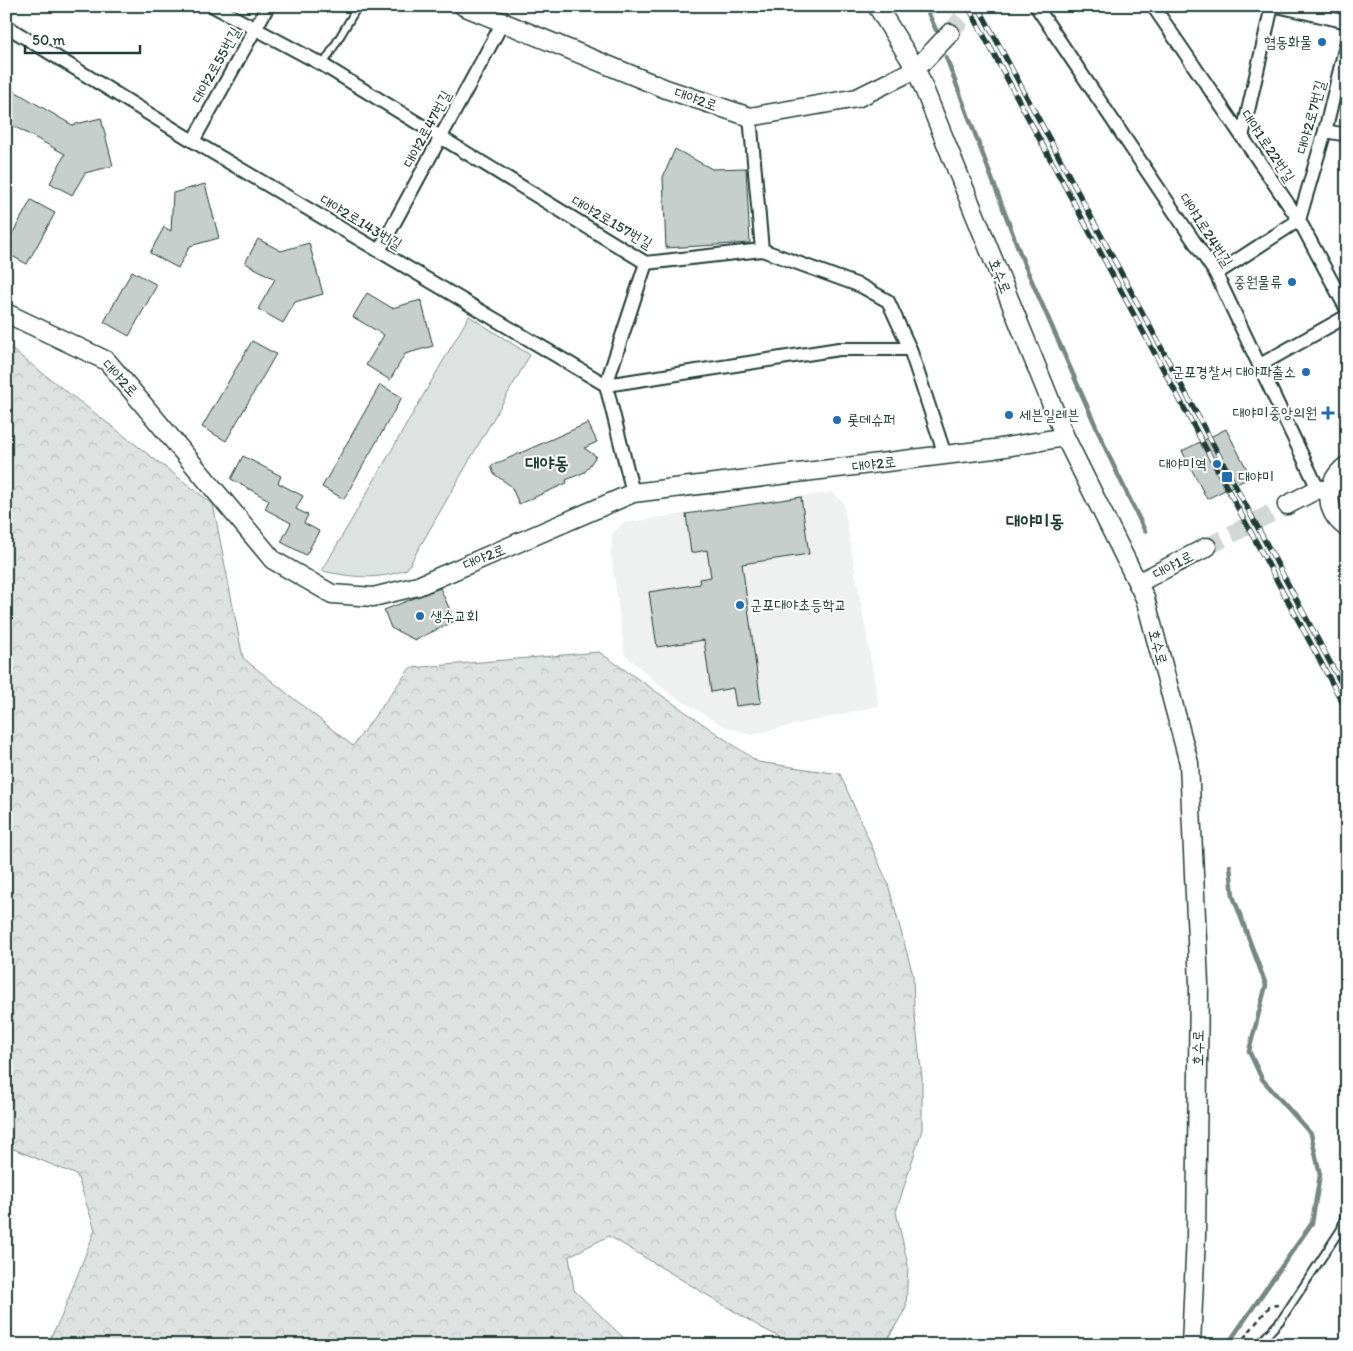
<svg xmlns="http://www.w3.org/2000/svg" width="1353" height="1351" viewBox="0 0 1353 1351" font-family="Itim,'Poor Story',sans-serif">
<defs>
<pattern id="forest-crowns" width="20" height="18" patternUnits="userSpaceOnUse" patternTransform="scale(1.25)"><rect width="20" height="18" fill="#dee3e2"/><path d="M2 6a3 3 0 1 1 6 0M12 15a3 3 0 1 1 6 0" fill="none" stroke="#bec4c2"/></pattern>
</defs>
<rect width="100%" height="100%" fill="#fff"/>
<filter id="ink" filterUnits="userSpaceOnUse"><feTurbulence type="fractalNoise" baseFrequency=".02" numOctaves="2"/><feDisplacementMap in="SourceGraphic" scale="10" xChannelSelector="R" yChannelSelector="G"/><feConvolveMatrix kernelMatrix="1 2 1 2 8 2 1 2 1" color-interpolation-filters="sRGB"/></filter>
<g filter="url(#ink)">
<path fill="#eef1f0" d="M831 492 843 502 879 706 751 735 725 727 670 694 625 655 611 555 612 534 623 523Z"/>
<path fill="url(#forest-crowns)" stroke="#7e908b" d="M6 345 213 504 243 658 353 746 410 668 599 652 758 762 840 774 888 884 913 975 914 1009 922 1078V1130L896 1212 908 1265 906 1308 884 1345H795L762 1328 609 1236 569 1256 574 1290 631 1345H46L60 1320 95 1230 77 1175 6 1146Z"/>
<path fill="#dee3e2" stroke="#7e908b" d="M469 316 530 355 407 569C378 581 352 577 322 571Z"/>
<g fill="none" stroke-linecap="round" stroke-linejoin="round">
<g stroke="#758883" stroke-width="4.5">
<path d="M925 6 936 30"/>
<path d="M946 57 1023 261 1109 456 1145 531"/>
<path d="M1227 1345 1312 1223 1320 1175 1311 1134 1262 1079 1249 1051 1266 985 1233 896 1230 866"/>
</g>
</g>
<g fill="#c7cfcc" stroke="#1f3d34">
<path d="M6 86 72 125 101 118 113 166 85 173 72 195 50 183 65 154 6 122Z"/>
<path d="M675 149 712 169 746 168 750 243 666 248 663 177Z"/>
<path d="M205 184 219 238 190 246 178 268 150 253 164 227 171 231 173 193Z"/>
<path d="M31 200 55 213 27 264 6 253V245Z"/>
<path d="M258 239 281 251 309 243 323 294 295 302 283 323 258 309 275 279 245 263Z"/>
<path d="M132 271 157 285 129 336 104 322Z"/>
<path d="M367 293 392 308 421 300 433 346 405 354 390 380 366 365 384 335 353 317Z"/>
<path d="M252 341 276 354 226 441 202 427Z"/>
<path d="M380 385 402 397 344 499 322 487Z"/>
<path d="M588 423 597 442 584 448 596 456 585 472 566 480 567 483 519 504 511 486 494 474 491 466Z"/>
<path d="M1226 429 1251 477 1207 499 1182 451Z"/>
<path d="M243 456 281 476 278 483 303 496 296 509 308 515 304 523 319 531 306 555 281 542 291 523 265 509 269 500 231 479Z"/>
<path d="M801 497 809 554 742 564 761 703 736 706 733 688 711 692 704 640 657 647 649 592 700 584 699 579 711 577 707 550 691 553 686 514Z"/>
<path d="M440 588 455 621 415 640 391 628 384 610Z"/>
</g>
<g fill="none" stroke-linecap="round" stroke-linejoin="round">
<g stroke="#d2d8d6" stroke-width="18" stroke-dasharray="18 9" stroke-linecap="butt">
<path d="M950 33 972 6"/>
<path d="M1207 547 1287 505"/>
</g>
<g stroke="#1f3d34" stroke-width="10">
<g id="lane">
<path d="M323 65 358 6"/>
<path d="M1258 1345 1281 1320 1341 1229 1347 1205"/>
</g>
</g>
<g stroke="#1f3d34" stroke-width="16">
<g id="street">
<path d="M213 6 323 65 646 263 762 250 861 286 888 301 910 349 945 455"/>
<path d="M1036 6 1216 274 1318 489"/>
<path d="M1153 6 1299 220 1347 310"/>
<path d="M1277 6 1347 22"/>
<path d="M6 26 193 141 606 385 633 493"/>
<path d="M750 117 762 250"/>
<path d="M1325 131 1347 135"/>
<path d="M1242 137 1272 6"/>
<path d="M193 141 268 6"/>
<path d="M379 251 503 22"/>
<path d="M646 263 606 385 839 349H910"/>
<path d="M1216 274 1299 220 1325 131 1347 41"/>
<path d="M1260 365 1347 316"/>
</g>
</g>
<g stroke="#1f3d34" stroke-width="21">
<g id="secondary">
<path d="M463 6 666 89 750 117 857 98 916 69 950 33"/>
<path d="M877 6 916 69 1065 437 1145 598 1189 763 1199 984 1196 1236 1191 1345"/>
<path d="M6 313 107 361 273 560 332 594 373 597 418 586 633 493 994 449 1065 437"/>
<path d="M1347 465C1324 483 1323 511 1347 528"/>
<path d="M1287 505 1318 489 1328 492"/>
<path d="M1138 583 1207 547"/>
</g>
</g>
<path stroke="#1f3d34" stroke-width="2.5" stroke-dasharray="5 4" stroke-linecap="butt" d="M1238 1345 1270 1306 1278 1305"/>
<use href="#lane" stroke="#fff" stroke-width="6"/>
<use href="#street" stroke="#fff" stroke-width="12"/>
<use href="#secondary" stroke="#fff" stroke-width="18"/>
<g stroke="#1f3d34" stroke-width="5.5">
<g id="rail">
<path d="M968 6 1347 711"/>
<path d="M978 6 1347 694"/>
</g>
</g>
<use href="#rail" stroke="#fff" stroke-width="4" stroke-dasharray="11" stroke-linecap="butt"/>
</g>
</g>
<g fill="#1f6fb2" stroke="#fff" stroke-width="2">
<circle cx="1322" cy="42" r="5"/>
<circle cx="1292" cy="282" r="5"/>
<circle cx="1306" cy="372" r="5"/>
<path d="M1325.5 405.5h5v5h5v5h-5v5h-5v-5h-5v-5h5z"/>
<circle cx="1009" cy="415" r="5"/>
<circle cx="837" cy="420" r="5"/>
<circle cx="1217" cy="464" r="5"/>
<rect x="1221" y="471" width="12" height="12" rx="2.5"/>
<circle cx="740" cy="605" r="5"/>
<circle cx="420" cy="616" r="5"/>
</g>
<g text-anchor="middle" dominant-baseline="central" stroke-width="4" stroke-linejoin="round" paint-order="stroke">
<g font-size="15" fill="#1f3d34" stroke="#fff" text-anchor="end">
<text x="1312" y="42">협동화물</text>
<text x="1282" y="282">중원물류</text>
<text x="1296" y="372">군포경찰서 대야파출소</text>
<text x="1317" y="413">대야미중앙의원</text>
<text x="1019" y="415" text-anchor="start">세븐일레븐</text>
<text x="847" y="420" text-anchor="start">롯데슈퍼</text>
<text x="1207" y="464">대야미역</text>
<text x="1238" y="477" text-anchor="start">대야미</text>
<text x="750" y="605" text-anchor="start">군포대야초등학교</text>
<text x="430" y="616" text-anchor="start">생수교회</text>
</g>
<g font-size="15" fill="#1f3d34" stroke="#fff">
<text transform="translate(216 65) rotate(-61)">대야2로55번길</text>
<text transform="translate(696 99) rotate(19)">대야2로</text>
<text transform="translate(1311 117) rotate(-75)">대야2로7번길</text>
<text transform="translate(427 129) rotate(-62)">대야2로47번길</text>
<text transform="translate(1268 146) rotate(56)">대야1로22번길</text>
<text transform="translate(361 222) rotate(31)">대야2로143번길</text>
<text transform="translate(612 222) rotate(30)">대야2로157번길</text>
<text transform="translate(1206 230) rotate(57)">대야1로24번길</text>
<text transform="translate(1000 276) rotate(68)">호수로</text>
<text transform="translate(120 378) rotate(47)">대야2로</text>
<text transform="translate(874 464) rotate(-7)">대야2로</text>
<text transform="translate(484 557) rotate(-23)">대야2로</text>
<text transform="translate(1173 565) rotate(-28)">대야1로</text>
<text transform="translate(1158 647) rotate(75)">호수로</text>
<text transform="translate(1198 1048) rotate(-89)">호수로</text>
</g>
<g font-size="18" font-weight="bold" fill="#1f3d34" stroke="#fff">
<text x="547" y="463">대야동</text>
<text x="1035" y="521">대야미동</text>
</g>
</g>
<rect width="1353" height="1351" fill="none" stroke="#fff" stroke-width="25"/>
<rect x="12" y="12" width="1328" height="1326" fill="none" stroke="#1f3d34" stroke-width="2" filter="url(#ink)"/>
<path d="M25 45v8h115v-8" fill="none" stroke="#1f3d34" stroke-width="2.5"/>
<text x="32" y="45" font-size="15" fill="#1f3d34" stroke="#ffffff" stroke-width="4" paint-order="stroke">50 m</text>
</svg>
